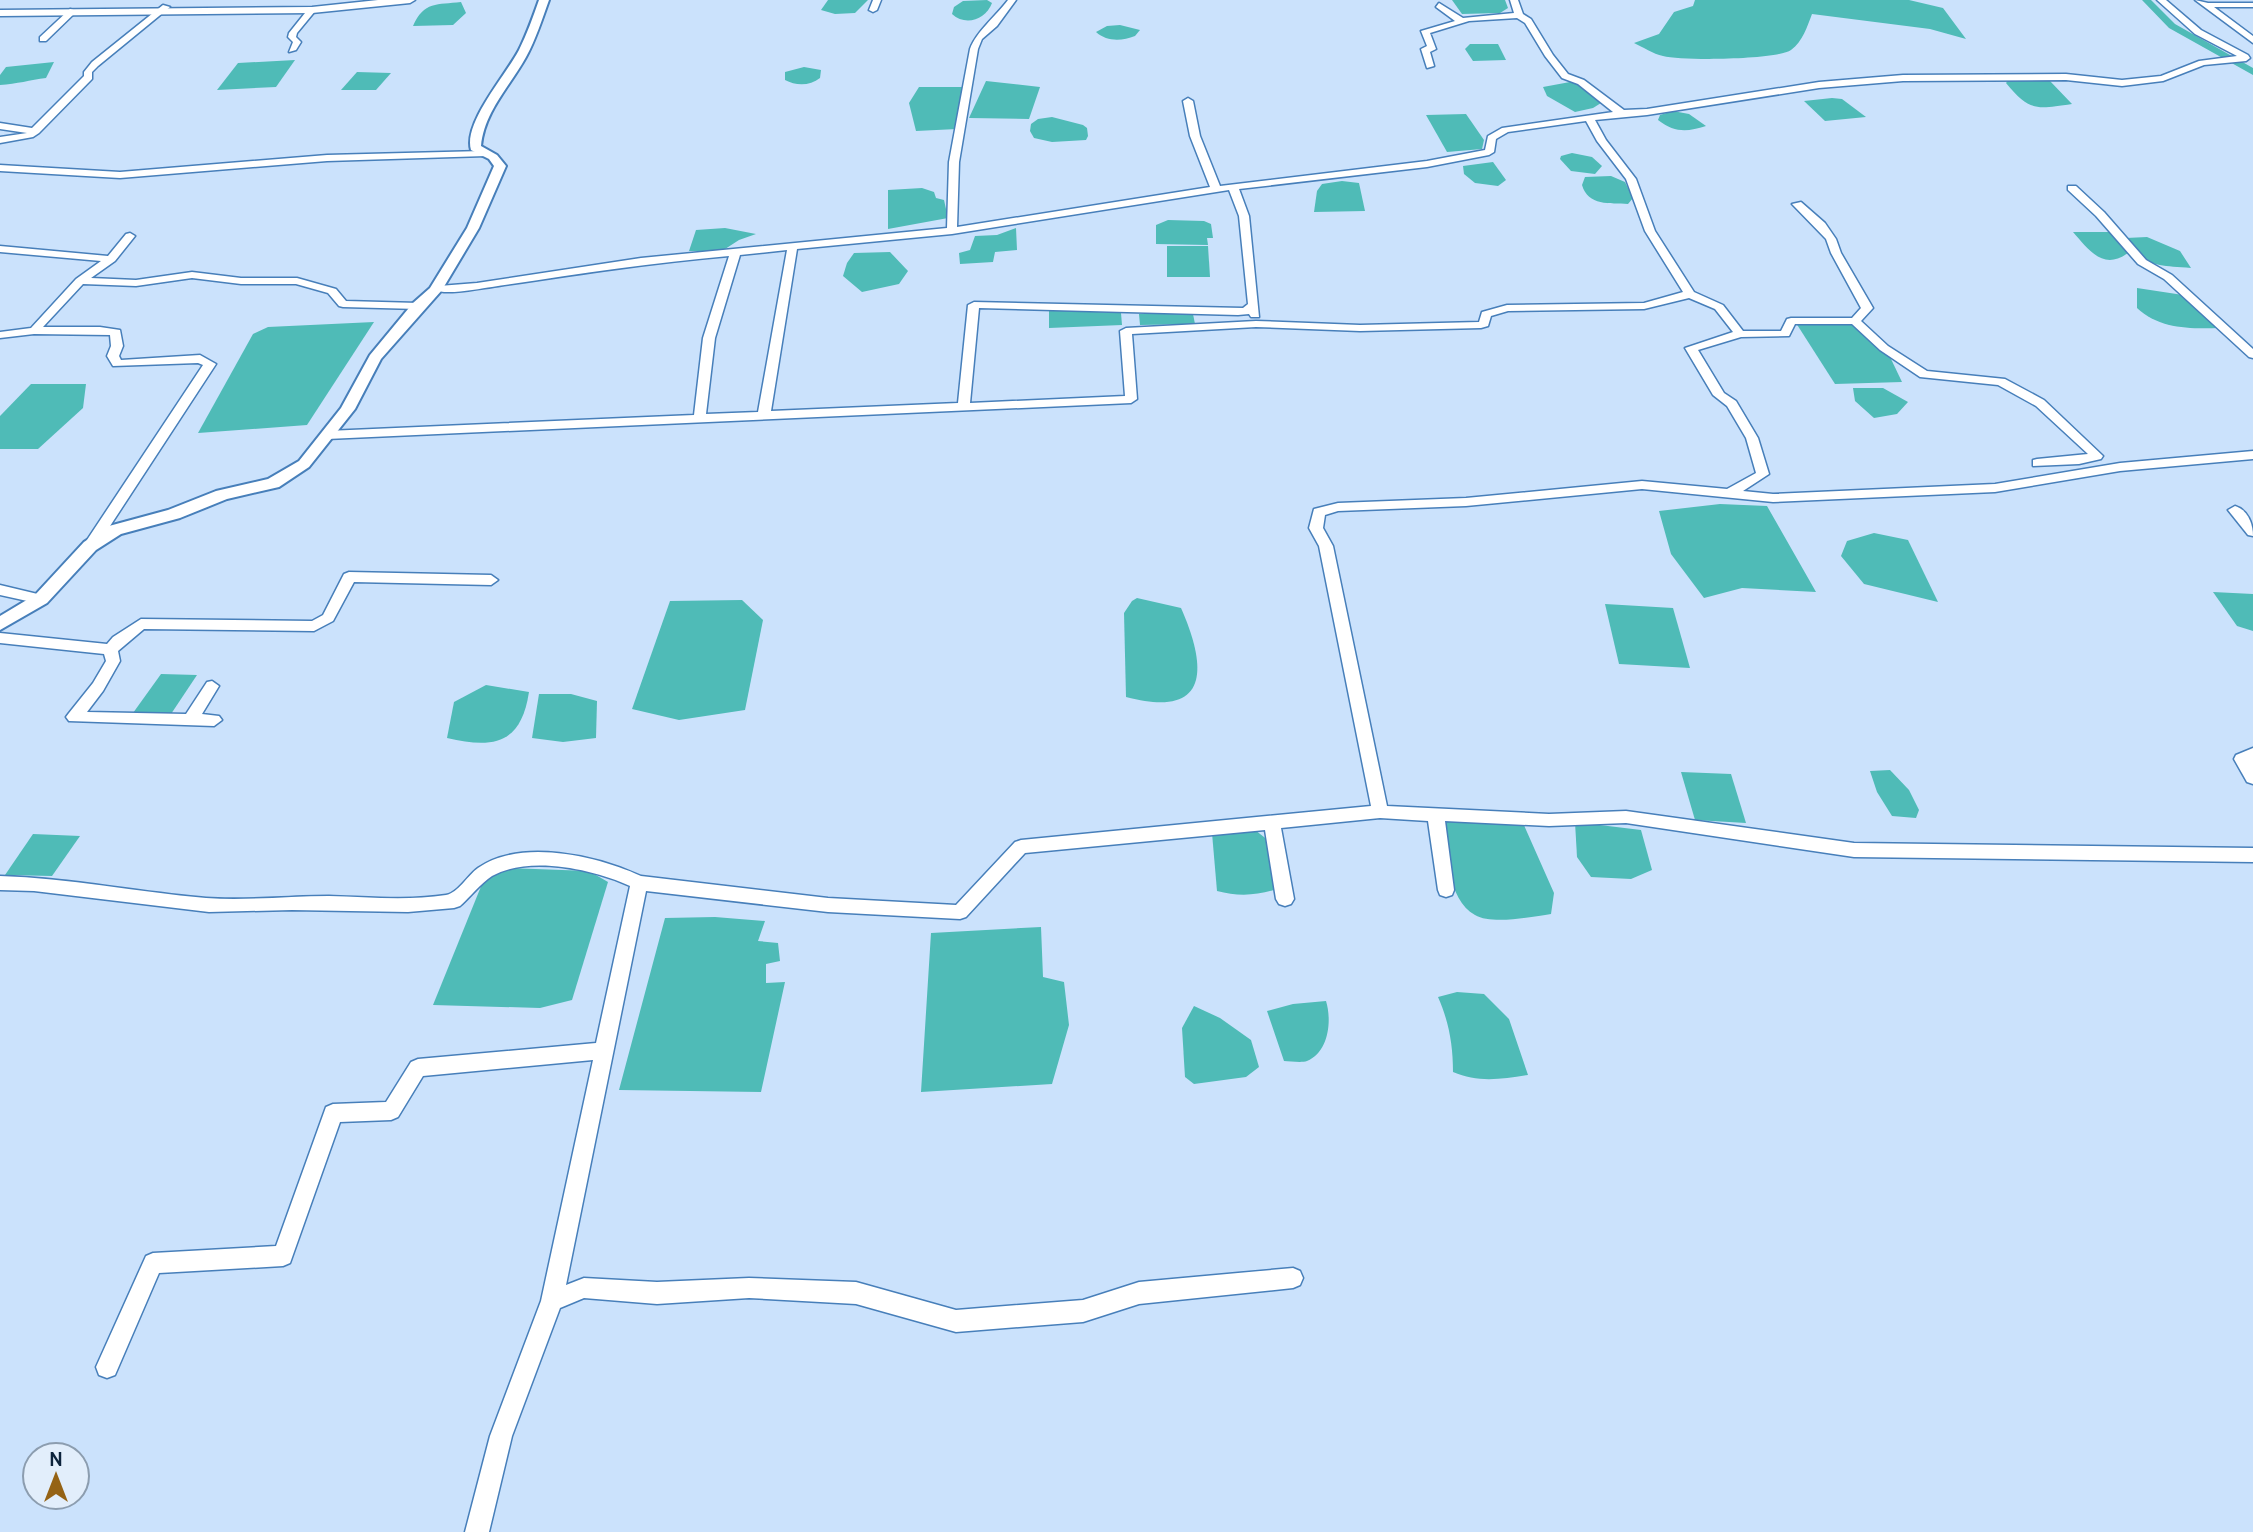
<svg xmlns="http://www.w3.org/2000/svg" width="2253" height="1532" viewBox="0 0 2253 1532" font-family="Cabin,sans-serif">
<rect width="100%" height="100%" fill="#cbe2fc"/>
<g fill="#4fbbb7">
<path d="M828 0H868L855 13 835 14 821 10Z"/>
<path d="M987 0 992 3C986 19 966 27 952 14L954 7 963 1Z"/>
<path d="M1452 0H1505L1508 8 1500 13 1462 14Z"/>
<path d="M1695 0H1909L1943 8 1966 39 1930 29 1812 14C1807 27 1803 41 1791 50 1777 60 1682 61 1663 56 1653 54 1643 47 1634 43L1659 34 1674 12 1693 6Z"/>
<path d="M461 2 466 13 453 25 413 26C424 1 437 5 461 2Z"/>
<path d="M1120 25 1140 30 1135 36C1122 41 1107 42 1096 32L1107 26Z"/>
<path d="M1470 44H1498L1506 60 1473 61 1465 49Z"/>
<path d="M295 60 276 87 217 90 238 63Z"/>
<path d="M54 62 46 78C30 80 17 84 0 85V75L6 67Z"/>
<path d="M804 67 821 70 820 78C810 86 796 86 785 80V72Z"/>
<path d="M357 72 391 73 376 90H341Z"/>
<path d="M2010 78 2050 81 2072 104C2036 109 2030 112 2006 83Z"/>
<path d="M986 81 1040 87 1029 119 969 118Z"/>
<path d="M1570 82 1582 84 1601 103 1593 108 1575 112 1547 96 1543 87Z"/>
<path d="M919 87H962L957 129 916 131 909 103Z"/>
<path d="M1832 98 1842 99 1866 117 1825 121 1804 101Z"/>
<path d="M1673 111 1689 114 1706 126C1687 132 1675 133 1658 120L1660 115Z"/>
<path d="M1466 114 1484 140 1482 149 1447 152 1426 115Z"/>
<path d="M1052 117 1083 125 1087 128 1088 136 1086 140 1052 142 1034 138 1030 131 1031 124 1038 119Z"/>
<path d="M1572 153 1592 157 1602 166 1595 174 1571 171 1560 159 1561 156Z"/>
<path d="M1493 162 1506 180 1498 186 1475 183 1464 174 1463 166Z"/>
<path d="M1611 176 1625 182 1633 198 1628 204C1610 203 1588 206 1582 185L1585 177Z"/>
<path d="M1342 181 1359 183 1365 211 1314 212 1317 191 1322 184Z"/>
<path d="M922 188 934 192 936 198 944 200 948 218 888 229V190Z"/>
<path d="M1168 220 1204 221 1211 224 1213 238H1207L1208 245 1156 244V225Z"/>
<path d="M725 228 756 234 739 240 722 251H689L696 230Z"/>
<path d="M1016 228 1017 250 995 252 993 262 960 264 959 253 970 250 975 236 997 235Z"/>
<path d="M2073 232H2109L2128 253C2103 271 2089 250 2073 232Z"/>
<path d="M2147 237 2180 251 2191 268C2156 265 2146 268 2126 238Z"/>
<path d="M1167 246H1208L1210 277H1167Z"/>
<path d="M890 252 908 271 899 284 862 292 843 276 847 263 854 253Z"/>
<path d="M2137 288 2183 295 2219 328C2191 329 2159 329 2137 308Z"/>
<path d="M1049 310 1121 313 1122 325 1049 328Z"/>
<path d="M1139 314H1193L1195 324 1140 325Z"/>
<path d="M374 322 307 425 198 433 253 334 268 327Z"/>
<path d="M1796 323 1856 324 1891 359 1902 382 1835 384Z"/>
<path d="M31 384H86L83 408 38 449H0V416Z"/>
<path d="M1853 388H1883L1908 402 1897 414 1874 418 1855 401Z"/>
<path d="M1720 504 1767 506 1816 592 1742 588 1704 598 1671 554 1659 511Z"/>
<path d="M1874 533 1908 540 1938 602 1864 584 1841 556 1847 541Z"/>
<path d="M2213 592 2253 594V631L2237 626Z"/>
<path d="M1137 598 1181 608C1208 669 1209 719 1126 697L1124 613 1132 601Z"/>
<path d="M742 600 763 620 745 710 679 720 632 709 670 601Z"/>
<path d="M1605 604 1673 608 1690 668 1619 664Z"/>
<path d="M161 674 197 675 171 714 133 713Z"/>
<path d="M486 685 529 692C521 744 494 749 447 738L454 702Z"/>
<path d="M539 694H571L597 701 596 738 563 742 532 738Z"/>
<path d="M1890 770 1909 790 1919 810 1916 818 1892 816 1877 792 1870 771Z"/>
<path d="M1681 772 1731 774 1746 823 1695 820Z"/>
<path d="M1443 820 1523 823 1554 893 1551 914C1531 917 1492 925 1475 915 1447 900 1446 848 1443 820Z"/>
<path d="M1575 822 1641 830 1652 870 1631 879 1591 877 1577 857Z"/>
<path d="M1255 830 1269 841 1274 890C1254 896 1236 896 1217 891L1212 833Z"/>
<path d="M33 834 80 836 52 876 5 875Z"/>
<path d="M506 868 589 871 608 882 572 1000 540 1008 433 1005 484 879Z"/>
<path d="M715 917 765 921 758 941 778 943 780 961 766 964V983L785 982 761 1092 619 1090 665 918Z"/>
<path d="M1041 927 1043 977 1064 982 1069 1025 1052 1084 921 1092 931 933Z"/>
<path d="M1457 992 1484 994 1509 1019 1528 1075C1502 1079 1478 1083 1453 1072 1453 1045 1449 1022 1438 997Z"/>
<path d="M1326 1001C1332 1020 1329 1052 1307 1061 1301 1063 1290 1061 1284 1061L1267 1011 1293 1004Z"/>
<path d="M1194 1006 1220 1018 1251 1040 1259 1067 1246 1077 1194 1084 1185 1077 1182 1028Z"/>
</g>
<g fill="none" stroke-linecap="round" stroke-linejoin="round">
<path fill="#4fbbb7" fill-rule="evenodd" d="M2142 0H2151L2175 24 2253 68V75L2169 28Z"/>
<g stroke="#477fba" stroke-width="3">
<g id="minor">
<path d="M873 0H881L877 10 873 12 869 10Z"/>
<path d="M1008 0H1016L997 26 982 39 978 49 959 162 957 227 1210 187 1190 136 1183 101 1188 98 1193 101 1200 136 1220 186 1427 161 1485 150 1488 136 1502 128 1613 112 1578 84 1562 78 1545 56 1525 23 1517 18 1469 21 1430 33 1436 49 1430 52 1434 66 1427 68 1421 49 1427 46 1421 31 1455 21 1436 7 1439 3 1463 18 1514 13 1510 0H1518L1523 14 1531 19 1553 55 1568 74 1584 80 1624 110 1647 109 1819 82 1903 75 2066 74 2122 80 2161 76 2199 61 2237 56 2195 34 2157 0H2166L2201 30 2248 55 2250 58 2246 61 2204 65 2163 81 2122 86 2066 80 1903 81 1819 88 1647 115 1595 120 1606 140 1636 179 1655 231 1694 292 1723 305 1743 331H1781L1787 319 1791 318H1852L1861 308 1831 253 1826 239 1792 204 1801 202 1825 223 1836 239 1841 253 1873 308 1861 321 1888 346 1927 371 2005 379 2044 400 2103 456 2101 459 2079 464 2033 466V460L2037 459 2088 454 2036 406 1998 385 1920 377 1880 350 1852 324H1795L1789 336 1741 337 1698 350 1724 393 1736 401 1758 438 1769 474 1743 491 1773 494 1995 484 2120 463 2253 451V459L2120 471 1995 492 1773 502 1642 489 1466 506 1338 511 1325 515 1323 528 1333 546 1387 806 1549 814 1626 811 1854 843 2253 848V862L1854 857 1626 823 1549 826 1445 821 1454 890 1452 895 1446 897 1440 895 1438 890 1428 821 1380 818 1281 828 1294 899 1291 904 1285 906 1279 904 1276 899 1265 830 1025 853 966 917 960 919 828 912 646 891 566 1285 584 1278 657 1282 749 1278 856 1282 956 1310 1083 1300 1139 1282 1293 1268 1300 1271 1303 1278 1300 1285 1293 1288 1139 1304 1083 1322 956 1332 856 1304 749 1298 657 1304 584 1298 560 1308 512 1436 489 1532H465L490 1436 541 1301 593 1060 423 1076 398 1117 391 1120 340 1122 290 1263 283 1266 159 1273 115 1375 107 1378 99 1375 96 1367 146 1256 153 1253 276 1246 326 1107 333 1104 386 1102 411 1062 418 1059 596 1043 630 886C593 869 529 855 492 876 481 883 470 897 460 906L454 908 408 912 292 910 209 912 34 891 0 890V876C69 878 137 892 206 898 246 901 288 896 329 896 367 897 407 901 446 895 458 893 468 875 478 868 521 838 597 856 641 876L828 898 956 905 1015 842 1021 840 1371 806 1319 546 1309 528 1314 509 1338 503 1466 498 1642 481 1727 489 1756 473 1746 438 1727 406 1713 395 1685 348 1733 332 1715 309 1689 298 1644 309 1508 311 1491 316 1488 326 1481 328 1360 331 1256 327 1132 334 1137 399 1131 403 327 439 321 435 327 431 694 415 703 338 729 256C649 263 571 275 492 287 478 289 443 296 434 289L439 286 477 283 641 258 947 228 949 162 970 49C976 32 996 16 1008 0ZM1586 121 1597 141 1626 179 1645 231 1683 292 1644 303 1507 305 1482 312 1479 322 1360 325 1256 321 1126 328 1120 331 1125 396 970 403 979 308 1238 315 1249 314 1251 317H1259L1249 216 1239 189 1427 167 1489 155 1494 152 1496 139 1508 132ZM1229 190 1239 216 1248 304 1243 308 974 302 968 305 958 403 771 411 797 249 952 234ZM787 250 758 412 706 414 715 338 740 255Z"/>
<path d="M2195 0 2208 3H2253V7H2214L2253 36V43Z"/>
<path d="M163 5 170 7 98 66 92 72V79L39 133 33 137 0 143V137L27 133 0 129V123L32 128 84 76V72L92 62Z"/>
<path d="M309 8 316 10 297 33 296 37 301 42 296 50 289 52 293 42 288 37 289 33Z"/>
<path d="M70 9 77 11 46 41H40V37Z"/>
<path d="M483 151 486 152V156L327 161 120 178 0 171V165L120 172 327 155Z"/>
<path d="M2068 186H2076L2104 212 2146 260 2172 275 2253 349V358L2249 357 2164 279 2138 264 2096 216 2068 190Z"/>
<path d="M130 233 135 236 115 261 91 278 136 280 192 272 241 278H297L336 289 346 301 418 303 424 306 418 309 343 307 339 306 328 293 296 284H241L192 278 136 286 83 284 43 327H100L120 330 123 346 119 356 121 360 200 355 216 364 95 549 90 550 83 546 203 365 198 363 113 366 107 356 111 346 110 335 34 334 0 338V332L31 328 76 279 101 261 0 252V246L108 256 126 234Z"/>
<path d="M2235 506C2248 510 2253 524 2253 536L2248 535 2228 510Z"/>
<path d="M349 572 491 575 498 580 491 585 354 582 333 621 314 631 144 629 118 651 120 661 103 691 87 712 186 714 207 682 212 681 219 686 202 714 219 716 222 720 214 726 69 721 66 717 69 713 93 683 106 661 104 654 0 643V633L107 644 113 637 141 619 312 621 323 615 344 574Z"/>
<path d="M0 585 46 596 48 599 41 604 0 595Z"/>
<path d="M2253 748V784L2247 782 2234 759 2236 755Z"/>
</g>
</g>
<g stroke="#477fba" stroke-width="4">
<path id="tertiary" d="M539 0H549C542 19 536 39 526 57 510 86 484 112 481 146L497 155 506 166 479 228 442 290 381 359 355 409 309 467 279 487 227 499 180 518 121 534 96 550 47 603 0 630V616L35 595 84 542 109 526 168 510 216 491 268 479 299 461 341 408 370 355 413 303 430 288 467 228 494 166 489 159 471 150C463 123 506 75 519 50 527 34 533 17 539 0Z"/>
</g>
<g stroke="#477fba" stroke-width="3">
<path id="secondary" d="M378 0H415L410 3 312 13 0 16V10L312 7Z"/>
</g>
<use href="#minor" fill="#fff" fill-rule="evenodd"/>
<use href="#tertiary" fill="#fff" fill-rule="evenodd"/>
<use href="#secondary" fill="#fff" fill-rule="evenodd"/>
</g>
<g transform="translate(56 1476)"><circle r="33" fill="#e2eefb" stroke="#8c9daf" stroke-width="2"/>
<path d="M0-5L12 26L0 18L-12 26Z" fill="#956315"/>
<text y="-10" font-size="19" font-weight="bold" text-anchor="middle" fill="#0c233c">N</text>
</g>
</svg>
